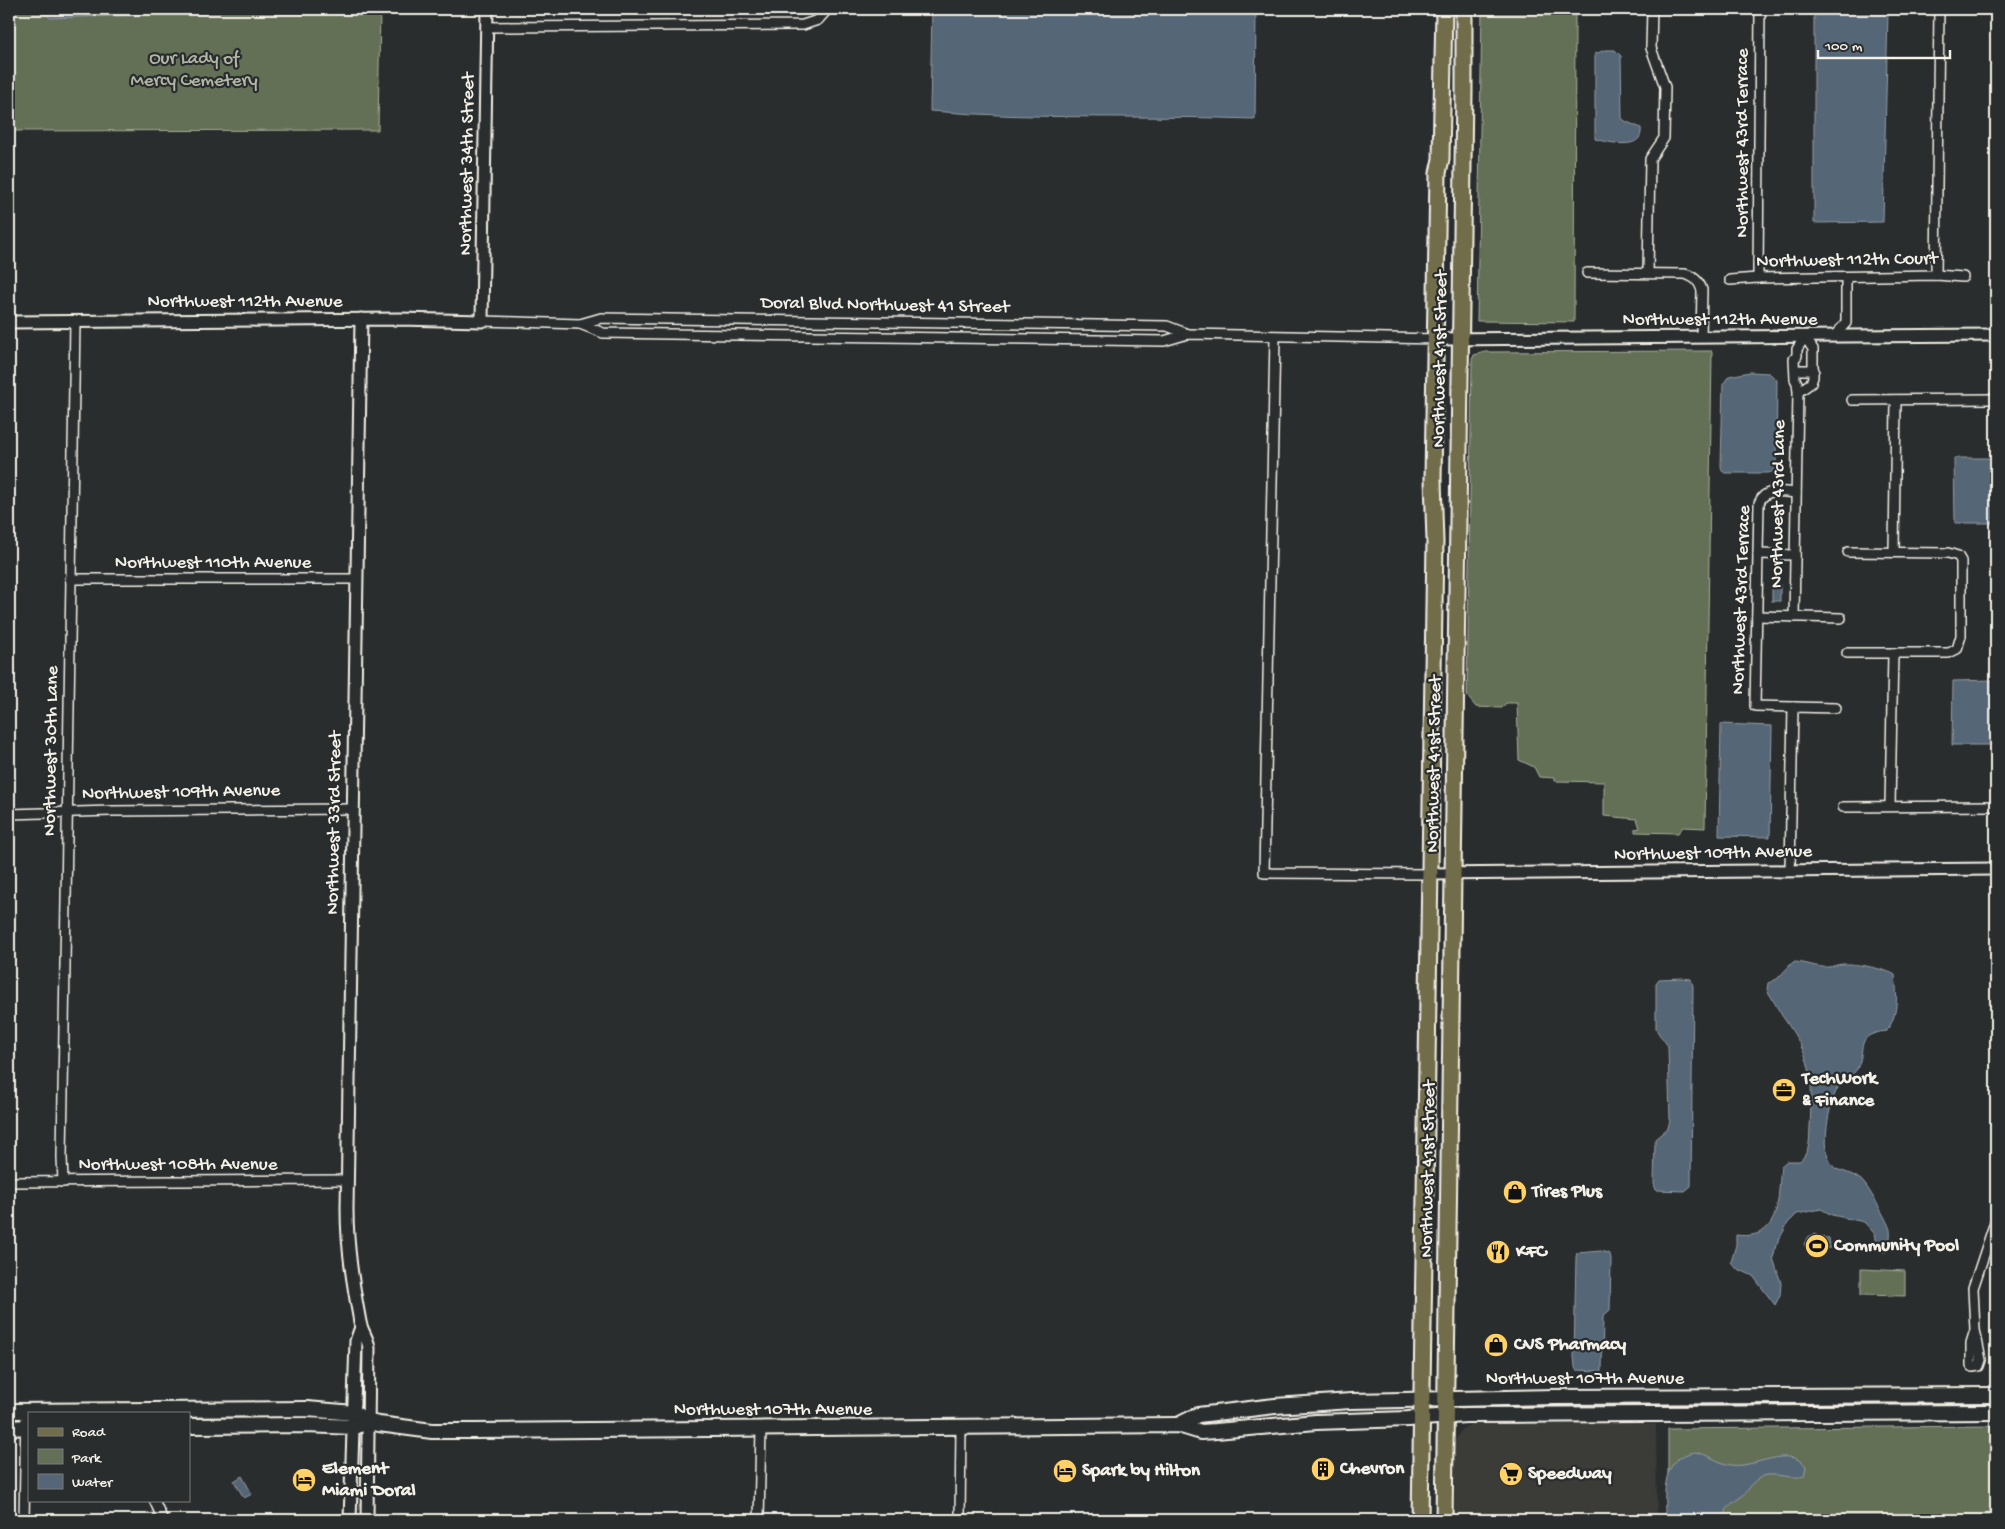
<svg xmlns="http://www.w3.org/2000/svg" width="2005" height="1529" viewBox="0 0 2005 1529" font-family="'Gochi Hand',sans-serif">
<rect width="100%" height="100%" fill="#2a2d2e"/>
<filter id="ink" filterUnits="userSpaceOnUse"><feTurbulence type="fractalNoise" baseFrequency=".02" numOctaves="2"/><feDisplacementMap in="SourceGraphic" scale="10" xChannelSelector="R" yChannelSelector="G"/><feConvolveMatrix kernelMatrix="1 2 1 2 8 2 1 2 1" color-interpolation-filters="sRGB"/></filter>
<g filter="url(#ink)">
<path fill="#3b3b37" d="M1480 1423 1656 1424 1657 1520H1454L1455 1441 1462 1429 1469 1425Z"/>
<g fill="#636f56" stroke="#acb09f">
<path d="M9 9H380L378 130 9 131Z"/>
<path d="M1482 9H1575L1574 322 1477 321Z"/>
<path d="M1712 351 1705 828 1683 827 1678 833 1635 832V829L1640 828 1637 819 1604 816V782L1555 781V778L1539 777 1534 767 1519 760 1517 703H1506L1502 708 1476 707 1467 696 1472 360 1474 355 1485 352Z"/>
<path d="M1861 1269 1905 1271V1296L1861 1295Z"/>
<path d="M1996 1426V1520H1668V1429Z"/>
</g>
<g fill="#546677" stroke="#949ea4">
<path d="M44 9H141V15L50 18Z"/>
<path d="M932 9H1256L1255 119C1147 115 1038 120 930 111Z"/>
<path d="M1814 12H1888L1883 222 1814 223Z"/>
<path d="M1605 50H1615L1621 56 1622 118 1625 121 1641 128C1644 152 1608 142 1595 139V54Z"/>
<path d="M1750 372 1769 373 1777 380 1776 468 1772 472 1768 473H1725L1722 471 1721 466 1723 384 1729 376Z"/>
<path d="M1954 458H1996V523H1955Z"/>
<rect x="1772" y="585" width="8" height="16"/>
<path d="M1996 680V745H1952L1953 681Z"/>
<path d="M1721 724 1772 726 1770 837 1719 836Z"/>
<path d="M1793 962C1806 962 1817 968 1828 967 1833 967 1837 964 1843 964 1854 963 1887 969 1895 975 1897 994 1899 1016 1886 1031 1853 1035 1867 1049 1857 1069 1853 1076 1844 1078 1840 1084 1829 1101 1822 1141 1829 1160 1830 1163 1834 1167 1836 1169 1845 1172 1853 1174 1861 1180 1866 1183 1889 1223 1890 1230 1891 1238 1889 1245 1886 1252L1877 1250 1874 1233 1864 1222 1832 1215 1821 1209 1797 1214 1788 1223 1776 1245 1773 1258 1781 1283 1780 1295 1775 1305 1753 1276 1736 1268 1731 1262 1736 1245V1235C1783 1241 1777 1198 1781 1166L1787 1161H1800C1811 1150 1809 1141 1810 1126 1813 1074 1813 1060 1783 1017 1777 1008 1773 999 1767 990L1768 983 1777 979Z"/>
<path d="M1682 978 1691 979 1693 986 1691 1186 1685 1191 1656 1190 1654 1184 1655 1139 1668 1128 1670 1120 1668 1047C1665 1040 1658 1035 1656 1028V983L1659 979Z"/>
<path d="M1815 1234 1819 1237 1829 1238 1830 1248 1819 1249V1255L1810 1254 1804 1244 1808 1237Z"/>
<path d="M1601 1251 1610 1254 1611 1259 1610 1310 1603 1316 1602 1371 1576 1370 1575 1367 1574 1356 1576 1257 1577 1253Z"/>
<path d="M1695 1452C1708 1454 1718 1463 1731 1465 1754 1469 1788 1444 1806 1466L1804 1476C1794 1480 1775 1472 1763 1476 1751 1480 1750 1491 1741 1497 1731 1504 1725 1506 1725 1520H1665C1665 1492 1660 1458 1695 1452Z"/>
<path d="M242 1476 252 1494 244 1498 234 1481Z"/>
</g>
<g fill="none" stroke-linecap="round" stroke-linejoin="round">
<g stroke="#f4f1e8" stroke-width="12">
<g id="minor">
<path d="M487 27 803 25 818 20 828 9"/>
<path d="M1587 273 1684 274C1694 276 1699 281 1702 290L1701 337"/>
<path d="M1648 273 1650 159 1664 138 1665 87 1651 48 1652 9"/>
<path d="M1936 275 1939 9"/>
<path d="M1758 278 1760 9"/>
<path d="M1730 280 1758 278 1936 275 1963 277"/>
<path d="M482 321 580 324 603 333 1164 341 1188 334 1438 339"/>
<path d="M580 324 601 318 1167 326 1188 334"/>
<path d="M1834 336 1846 323V277"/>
<path d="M1275 337 1264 873 1430 874"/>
<path d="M1800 370H1814"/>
<path d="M1852 400 1996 399"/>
<path d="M1796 493C1782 492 1765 487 1759 503L1755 706 1836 708"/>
<path d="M1894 552 1896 400"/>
<path d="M1758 554 1795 555"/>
<path d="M70 579H356"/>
<path d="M1757 616 1841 618"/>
<path d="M1794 617 1798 392 1797 383 1795 379 1794 359 1797 356V349L1805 337 1813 349V377L1811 383 1798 392"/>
<path d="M1847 653H1949L1957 649 1961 636V561L1958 556 1948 553 1848 552"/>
<path d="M1890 806 1893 653"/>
<path d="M1843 807 1996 806"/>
<path d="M9 814 111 811 353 809"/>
<path d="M1790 871 1793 707"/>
<path d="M9 1182 347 1180"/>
<path d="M63 1182 62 1157 75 321"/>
<path d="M1975 1330 1971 1343V1365L1973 1367 1979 1366 1981 1360 1975 1330 1973 1288 1996 1219"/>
<path d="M154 1500 163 1520"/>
<path d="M24 1520 26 1410"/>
<path d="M759 1520 761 1429"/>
<path d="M960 1520 961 1427"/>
</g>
</g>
<g stroke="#f4f1e8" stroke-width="15">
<g id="tertiary">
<path d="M361 319 347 1209C347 1248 353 1284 360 1322 362 1332 368 1338 369 1348L367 1520"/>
<path d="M9 322 400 319 482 321 487 9"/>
<path d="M1443 339 1996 335"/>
<path d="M1430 874 1996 869"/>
<path d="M350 1520 356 1341 361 1327"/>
</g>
</g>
<g stroke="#f4f1e8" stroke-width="18">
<g id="secondary">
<path d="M9 1411 307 1409 354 1413 368 1422 379 1424 432 1431H473L1178 1425 1201 1432 1216 1431 1316 1422 1408 1419 1466 1415 1996 1412"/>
<path d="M1178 1425 1198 1415 1275 1406 1351 1401 1555 1397 1996 1395"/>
<path d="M189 1426 306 1425 353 1427 368 1422"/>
<path d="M9 1428 29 1427"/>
</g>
</g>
<g stroke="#f4f1e8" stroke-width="19">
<g id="primary">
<path d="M1420 1520 1435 541 1433 479 1437 234 1438 173 1441 159 1444 9"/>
<path d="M1444 1520 1464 92V9"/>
</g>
</g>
<use href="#minor" stroke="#2a2d2e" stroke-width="9"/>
<use href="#tertiary" stroke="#2a2d2e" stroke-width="11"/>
<use href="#secondary" stroke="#2a2d2e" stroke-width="14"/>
<use href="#primary" stroke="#716d4b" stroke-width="15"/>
</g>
</g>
<defs>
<g id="office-disc" transform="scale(1.25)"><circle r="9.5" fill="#ffd166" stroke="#2a2d2e"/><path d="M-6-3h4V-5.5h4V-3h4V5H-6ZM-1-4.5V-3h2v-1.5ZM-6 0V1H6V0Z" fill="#111"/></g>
<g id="shop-disc" transform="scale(1.25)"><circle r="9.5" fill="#ffd166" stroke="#2a2d2e"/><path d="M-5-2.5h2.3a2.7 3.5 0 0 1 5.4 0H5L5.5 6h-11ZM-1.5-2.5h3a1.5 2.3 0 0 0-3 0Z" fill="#111"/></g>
<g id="stadium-disc" transform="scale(1.25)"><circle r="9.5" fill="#ffd166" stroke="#2a2d2e"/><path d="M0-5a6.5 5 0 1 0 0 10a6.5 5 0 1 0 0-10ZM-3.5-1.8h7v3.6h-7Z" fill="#111"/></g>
<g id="restaurant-disc" transform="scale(1.25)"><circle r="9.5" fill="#ffd166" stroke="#2a2d2e"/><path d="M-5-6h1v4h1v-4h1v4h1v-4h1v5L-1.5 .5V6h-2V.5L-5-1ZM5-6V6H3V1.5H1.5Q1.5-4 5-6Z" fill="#111"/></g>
<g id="building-disc" transform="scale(1.25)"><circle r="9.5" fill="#ffd166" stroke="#2a2d2e"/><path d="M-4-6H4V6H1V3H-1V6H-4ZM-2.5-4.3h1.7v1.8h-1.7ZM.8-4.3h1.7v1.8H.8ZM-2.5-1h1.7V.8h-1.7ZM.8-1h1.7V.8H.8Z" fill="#111"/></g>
<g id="hotel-disc" transform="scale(1.25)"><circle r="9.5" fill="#ffd166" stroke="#2a2d2e"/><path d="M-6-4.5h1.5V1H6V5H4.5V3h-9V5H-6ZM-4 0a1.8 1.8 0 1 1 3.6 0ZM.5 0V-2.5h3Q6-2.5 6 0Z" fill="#111"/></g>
<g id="supermarket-disc" transform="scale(1.25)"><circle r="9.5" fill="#ffd166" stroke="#2a2d2e"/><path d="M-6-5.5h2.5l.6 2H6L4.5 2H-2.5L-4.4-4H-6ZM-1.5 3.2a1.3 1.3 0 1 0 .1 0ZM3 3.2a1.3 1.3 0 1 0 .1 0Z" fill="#111"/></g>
</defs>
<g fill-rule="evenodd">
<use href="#office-disc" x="1784" y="1090"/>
<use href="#shop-disc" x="1515" y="1192"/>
<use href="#stadium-disc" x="1817" y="1246"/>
<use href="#restaurant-disc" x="1498" y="1252"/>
<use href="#shop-disc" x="1496" y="1345"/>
<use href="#building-disc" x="1323" y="1469"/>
<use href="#hotel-disc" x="1065" y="1471"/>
<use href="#supermarket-disc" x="1511" y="1474"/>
<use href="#hotel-disc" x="304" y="1480"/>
</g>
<g text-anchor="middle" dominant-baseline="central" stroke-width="4.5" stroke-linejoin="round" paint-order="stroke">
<g font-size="19" fill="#b3b6a6" stroke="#2a2d2e">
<text x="194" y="59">Our Lady of<tspan x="194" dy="22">Mercy Cemetery</tspan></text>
</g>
<g font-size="19" fill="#f4f1e8" stroke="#2a2d2e">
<text transform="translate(1743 143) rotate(-90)">Northwest 43rd Terrace</text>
<text transform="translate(468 164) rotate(-89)">Northwest 34th Street</text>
<text transform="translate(1847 261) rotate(-1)">Northwest 112th Court</text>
<text x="245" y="302">Northwest 112th Avenue</text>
<text transform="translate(885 306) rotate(1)">Doral Blvd Northwest 41 Street</text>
<text x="1720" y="320">Northwest 112th Avenue</text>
<text transform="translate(1441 359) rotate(-89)">Northwest 41st Street</text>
<text transform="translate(1779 504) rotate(-89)">Northwest 43rd Lane</text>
<text x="213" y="563">Northwest 110th Avenue</text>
<text transform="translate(1742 600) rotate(-88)">Northwest 43rd Terrace</text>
<text transform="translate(52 751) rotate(-89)">Northwest 30th Lane</text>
<text transform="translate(1435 764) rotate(-89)">Northwest 41st Street</text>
<text transform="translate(181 793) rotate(-1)">Northwest 109th Avenue</text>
<text transform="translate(335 823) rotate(-89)">Northwest 33rd Street</text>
<text transform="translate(1713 854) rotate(-1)">Northwest 109th Avenue</text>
<text x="178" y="1165">Northwest 108th Avenue</text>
<text transform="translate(1429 1169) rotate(-89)">Northwest 41st Street</text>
<text x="1585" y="1379">Northwest 107th Avenue</text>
<text x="773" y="1410">Northwest 107th Avenue</text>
</g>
<g font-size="19" font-weight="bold" fill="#f4f1e8" stroke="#2a2d2e" text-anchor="start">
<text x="1802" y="1079">TechWork<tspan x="1802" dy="22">&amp; Finance</tspan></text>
<text x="1532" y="1192">Tires Plus</text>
<text x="1834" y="1246">Community Pool</text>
<text x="1516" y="1252">KFC</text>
<text x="1514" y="1345">CVS Pharmacy</text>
<text x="322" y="1469">Element<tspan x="322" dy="22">Miami Doral</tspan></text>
<text x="1340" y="1469">Chevron</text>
<text x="1082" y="1471">Spark by Hilton</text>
<text x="1528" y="1474">Speedway</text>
</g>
</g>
<rect width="2005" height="1529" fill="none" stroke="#2a2d2e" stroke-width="30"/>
<rect x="15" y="15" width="1975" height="1499" fill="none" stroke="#f4f1e8" stroke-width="2" filter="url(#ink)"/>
<rect x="28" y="1412" width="162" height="90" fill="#2a2d2e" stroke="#7b7b78"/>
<rect x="38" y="1428" width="25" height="8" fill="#716d4b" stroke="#7b7b78"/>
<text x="72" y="1436" font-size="15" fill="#f4f1e8">Road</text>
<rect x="38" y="1449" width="25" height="15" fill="#636f56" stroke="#7b7b78"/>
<text x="72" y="1462" font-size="15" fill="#f4f1e8">Park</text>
<rect x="38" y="1474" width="25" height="15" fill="#546677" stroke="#7b7b78"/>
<text x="72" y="1486" font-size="15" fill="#f4f1e8">Water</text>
<path d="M1818 50v8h132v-8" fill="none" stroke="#f4f1e8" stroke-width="2.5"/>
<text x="1825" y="50" font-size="15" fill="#f4f1e8" stroke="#2a2d2e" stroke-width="4" paint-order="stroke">100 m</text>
</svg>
